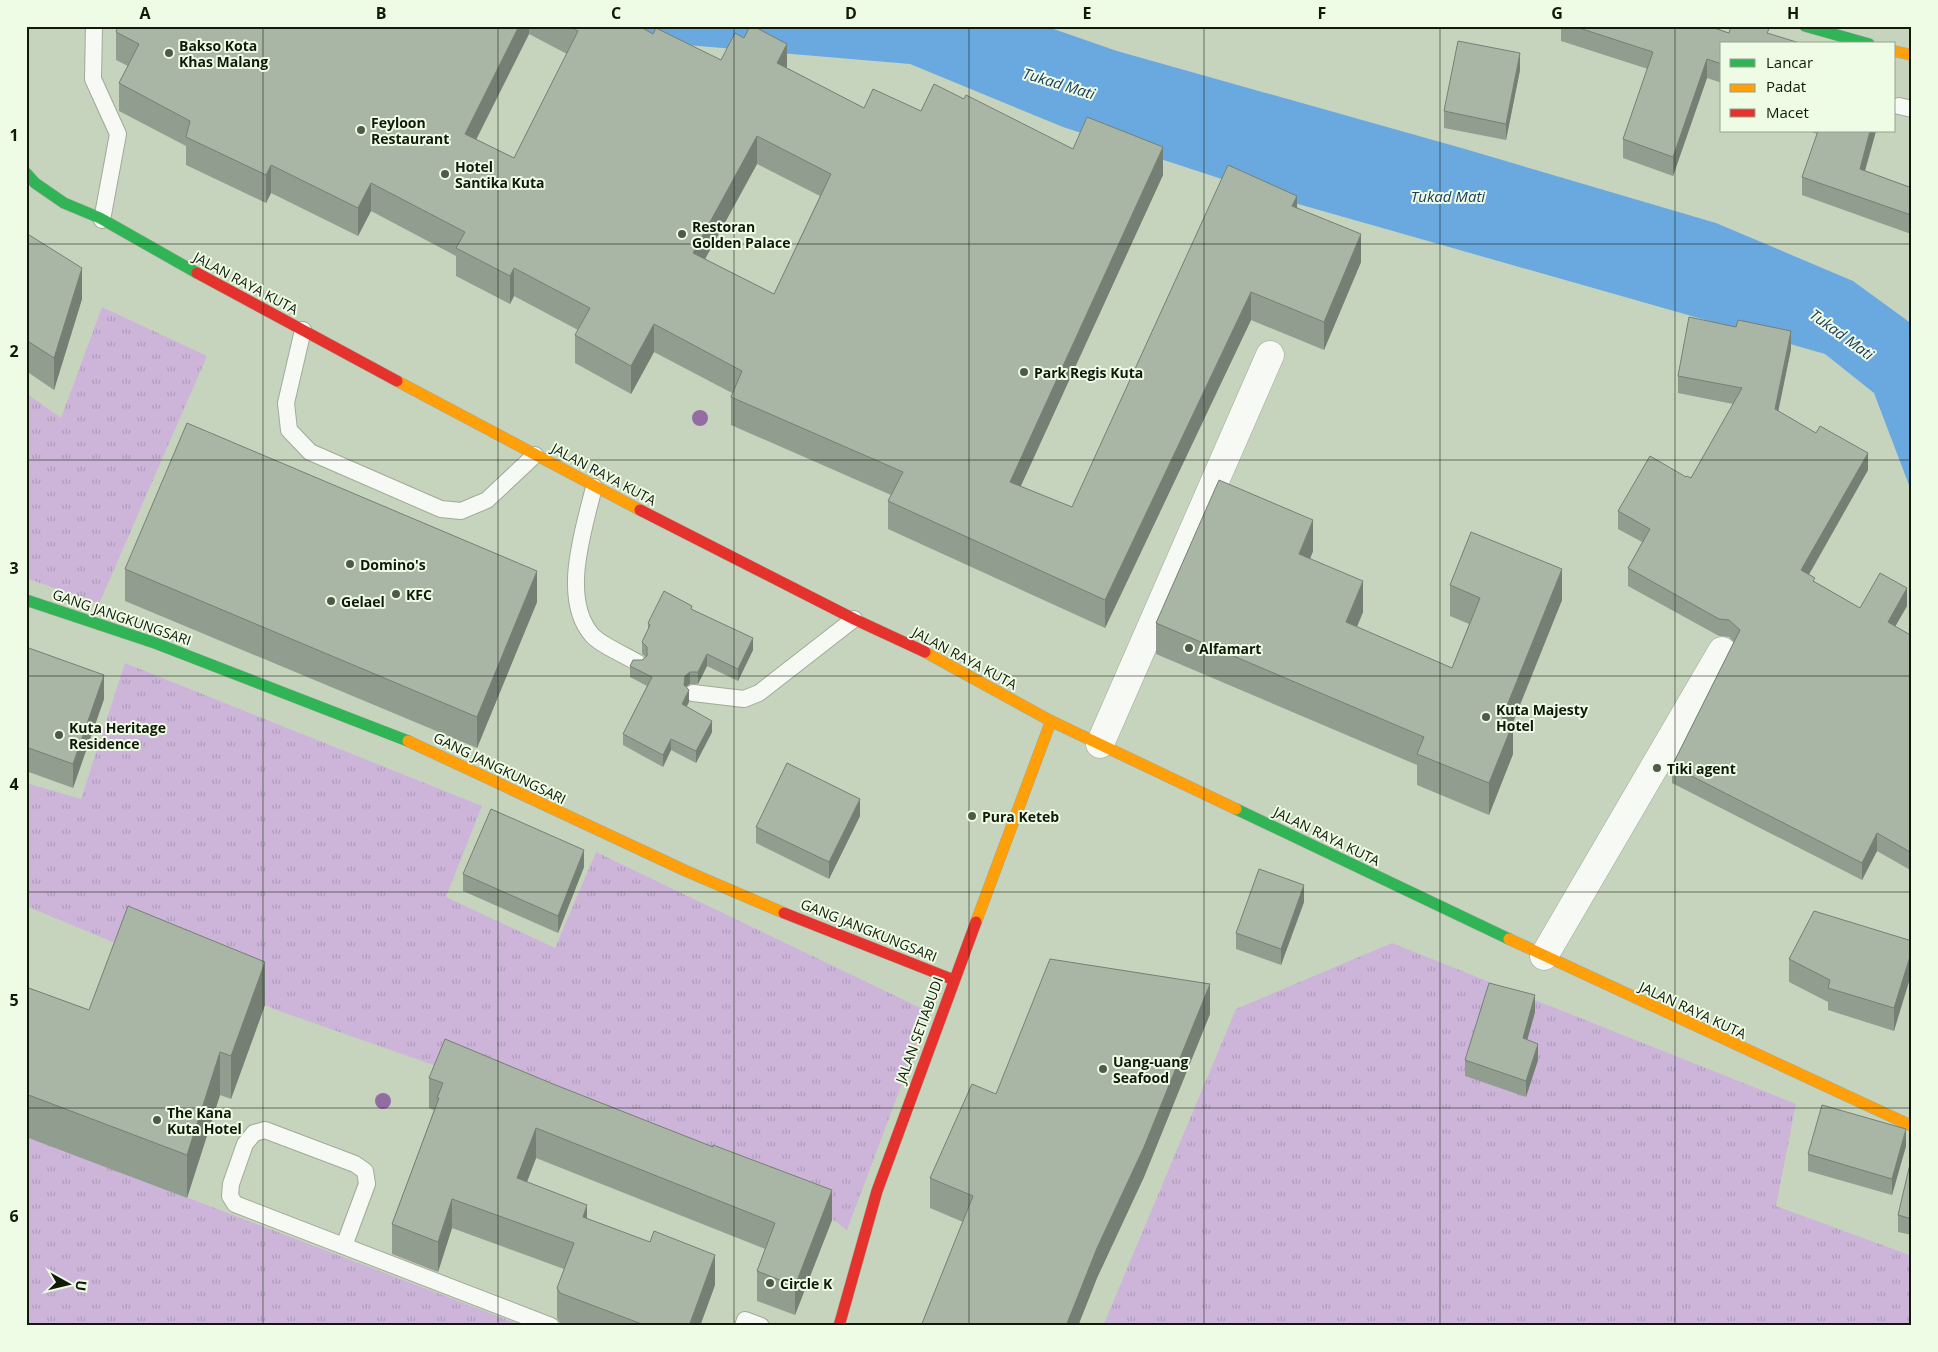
<svg xmlns="http://www.w3.org/2000/svg" width="1938" height="1352" viewBox="0 0 1938 1352" font-family="'Open Sans',sans-serif">
<defs>
<pattern id="grass-tufts" width="24" height="20" patternUnits="userSpaceOnUse" patternTransform="scale(1.25)"><rect width="24" height="20" fill="#cdb5da"/><path d="M3 7l-1-3M5 7V3M7 7l1-3M15 17l-1-3M17 17v-4M19 17l1-3" fill="none" stroke="#af9bba"/></pattern>
</defs>
<rect width="100%" height="100%" fill="#c7d4bd"/>
<g fill="url(#grass-tufts)">
<path d="M102 307 207 356 99 604 26 578V393L61 418Z"/>
<path d="M125 663 482 806 446 897 555 948 596 852 929 1012 847 1230 832 1219 445 1069 279 1011 26 906V783L81 799Z"/>
<path d="M1392 943 1796 1104 1776 1206 1912 1256V1326H1103L1236 1009Z"/>
<path d="M26 1136 524 1326H26Z"/>
</g>
<path fill="#6aa9df" d="M616 26H1045L1117 51 1465 149 1716 223 1853 281 1912 324V493L1874 393 1825 354 1298 204 1063 127 910 64 663 43Z"/>
<g fill="none" stroke-linecap="round" stroke-linejoin="round">
<g stroke="#a0aa98" stroke-width="18">
<g id="lane">
<path d="M94 26 93 79 118 134 102 220"/>
<path d="M1899 106 1912 109"/>
<path d="M303 330 286 403 289 430 310 452 441 509 461 511 487 500 535 455"/>
<path d="M594 487C584 529 560 598 592 635 599 644 627 656 638 663"/>
<path d="M693 693 744 699 759 693 854 619"/>
<path d="M344 1246 367 1184 365 1171 355 1164 265 1130 254 1133 245 1144 231 1184 230 1196 235 1204 551 1326"/>
<path d="M743 1326 745 1320 761 1326"/>
</g>
</g>
<g stroke="#a0aa98" stroke-width="29">
<g id="street">
<path d="M1100 744 1270 355"/>
<path d="M1544 956 1722 651"/>
</g>
</g>
<g stroke="#a0aa98" stroke-width="12">
<g id="fast">
<path d="M1805 26 1869 44"/>
<path d="M26 173 35 183 64 203 100 218 197 273"/>
<path d="M26 600 155 643 408 741"/>
<path d="M1236 809 1509 939"/>
</g>
</g>
<g stroke="#a0aa98" stroke-width="12">
<g id="slow">
<path d="M1894 51 1912 55"/>
<path d="M397 381 640 510"/>
<path d="M925 652 1051 721 1236 809"/>
<path d="M408 741 686 871 784 913"/>
<path d="M976 922 1051 721"/>
<path d="M1509 939 1912 1126"/>
</g>
</g>
<g stroke="#a0aa98" stroke-width="12">
<g id="jam">
<path d="M197 273 397 381"/>
<path d="M640 510 854 619 925 652"/>
<path d="M784 913 954 980"/>
<path d="M839 1326 877 1191 976 922"/>
</g>
</g>
<use href="#lane" stroke="#f7f9f5" stroke-width="16"/>
<use href="#street" stroke="#f7f9f5" stroke-width="28"/>
<use href="#fast" stroke="#30b455" stroke-width="11"/>
<use href="#slow" stroke="#ff9f0a" stroke-width="11"/>
<use href="#jam" stroke="#e5322d" stroke-width="11"/>
</g>
<g fill="#946ca4">
<circle cx="700" cy="418" r="8"/>
<circle cx="383" cy="1101" r="8"/>
</g>
<g fill="#919d8f" fill-rule="evenodd">
<path d="M118 26H639L653 34 721 60 787 69 864 108 921 111 964 99 1073 149 1163 175 1020 486 1072 507 1297 207 1361 262 1324 350 1251 320 1105 628 888 529V501L891 495 731 425V397L732 393 654 352 631 394 575 363V335L578 330 514 296 510 304 456 276V256L371 211 358 236 271 193 266 203 186 165V146L119 111V83L128 66 116 60V32ZM529 34 567 54 514 158 476 139ZM757 164 820 196 774 294 705 259Z"/>
<path d="M1561 26H1708L1729 33 1759 26 1722 44V83L1707 78 1673 176 1623 158V139L1648 69 1561 41Z"/>
<path d="M1520 70 1506 140 1444 128V111Z"/>
<path d="M1809 131H1876L1865 171 1912 188V232L1911 234 1802 195V177L1817 134Z"/>
<path d="M26 233 82 299 54 390 26 371Z"/>
<path d="M1736 327 1791 349 1778 411 1868 470 1809 575 1815 582 1860 608 1907 606 1895 626 1912 636V871L1877 851 1862 880 1672 783V766L1734 642 1729 637 1719 636 1628 586V568L1642 542 1618 529V511L1686 477 1691 478 1733 404 1678 393V376Z"/>
<path d="M1313 551 1310 559 1363 612 1357 627 1452 668 1469 624 1450 616V585L1562 600 1513 723V754L1489 815 1417 785V765L1156 654V623Z"/>
<path d="M125 569 537 602 477 748 125 601Z"/>
<path d="M692 610 753 650 738 681 707 666 698 684H690L686 687 689 702 686 707 712 732 696 763 671 750 663 767 623 745V734L647 686 630 677V666L642 660 646 657 642 654V642L648 631V623Z"/>
<path d="M26 647 104 699 73 788 26 771Z"/>
<path d="M860 816 829 879 756 843V827Z"/>
<path d="M584 867 558 933 463 891V874Z"/>
<path d="M1304 902 1281 965 1236 949V933Z"/>
<path d="M1912 941 1894 1031 1828 1010V1002L1789 982V959Z"/>
<path d="M26 987 89 1010 265 1005 231 1099 220 1095 187 1198 26 1137Z"/>
<path d="M1535 1012 1527 1040 1538 1060 1526 1097 1465 1076V1060Z"/>
<path d="M1210 1014 1144 1177 1097 1278 1078 1326H921L963 1222 930 1208V1178Z"/>
<path d="M429 1078 832 1220 795 1315 757 1301V1271L765 1249 536 1158 527 1182 587 1218 715 1285 700 1326H568L560 1323 557 1318V1288L564 1269 452 1228 438 1272 392 1254V1224L434 1110 429 1108Z"/>
<path d="M1906 1146 1892 1195 1808 1171V1154Z"/>
<path d="M1912 1164V1235L1898 1232V1215Z"/>
</g>
<g fill="#767f74">
<path d="M519 26H529V34L465 162V134Z"/>
<path d="M787 44V72L777 63Z"/>
<path d="M1520 53V70L1506 140V124Z"/>
<path d="M1707 59V78L1673 176V157Z"/>
<path d="M1870 131H1876L1860 188V169Z"/>
<path d="M757 136V164L693 281V253Z"/>
<path d="M1163 147V175L1010 510V482Z"/>
<path d="M271 165V193L266 203V175Z"/>
<path d="M371 183V211L358 236V208Z"/>
<path d="M1297 196V224L1292 206Z"/>
<path d="M1912 213V232L1911 234V215Z"/>
<path d="M1361 234V262L1324 350V322Z"/>
<path d="M82 268V299L54 390V358Z"/>
<path d="M514 268V296L510 304V276Z"/>
<path d="M1251 292V320L1105 628V600Z"/>
<path d="M654 324V352L631 394V366Z"/>
<path d="M1791 331V349L1775 427V409Z"/>
<path d="M1868 453V470L1801 588V570Z"/>
<path d="M1313 520V551L1299 586V554Z"/>
<path d="M1562 569V600L1502 749V718Z"/>
<path d="M537 571V602L477 748V717Z"/>
<path d="M1363 581V612L1346 653V622Z"/>
<path d="M1907 588V606L1888 639V622Z"/>
<path d="M753 638V650L738 681V669Z"/>
<path d="M707 654V666L698 684V672Z"/>
<path d="M690 672V684L685 687 684 685 685 676Z"/>
<path d="M104 675V699L73 788V764Z"/>
<path d="M689 690V702L682 716V704Z"/>
<path d="M712 721V732L696 763V751Z"/>
<path d="M1513 723V754L1489 815V783Z"/>
<path d="M671 739V750L663 767V755Z"/>
<path d="M860 799V816L829 879V862Z"/>
<path d="M1877 833V851L1862 880V863Z"/>
<path d="M584 850V867L558 933V916Z"/>
<path d="M1304 885V902L1281 965V949Z"/>
<path d="M1912 950V972L1894 1031V1008Z"/>
<path d="M265 962V1005L231 1099V1056Z"/>
<path d="M1210 984V1014L1144 1177 1097 1278 1078 1326H1066L1097 1248Z"/>
<path d="M1535 995V1012L1523 1055V1038Z"/>
<path d="M1538 1044V1060L1526 1097V1081Z"/>
<path d="M220 1052V1095L187 1198V1155Z"/>
<path d="M536 1128V1158L517 1208V1178Z"/>
<path d="M1906 1129V1146L1892 1195V1179Z"/>
<path d="M832 1190V1220L795 1315V1286Z"/>
<path d="M452 1199V1228L438 1272V1242Z"/>
<path d="M587 1205V1235L583 1217Z"/>
<path d="M715 1255V1285L700 1326H689Z"/>
</g>
<g fill="#a9b6a6" stroke="#767f74" fill-rule="evenodd">
<path d="M118 26H519L465 134 514 158 578 31 568 26H639L653 34 656 28 721 60 735 33 744 38 750 26H753L787 44 777 63 864 108 873 89 921 111 934 84 964 99 966 95 1073 149 1087 117 1163 147 1010 482 1072 507 1228 165 1297 196 1292 206 1361 234 1324 322 1251 292 1105 600 888 501 903 472 731 397 742 371 654 324 631 366 575 335 590 308 514 268 510 276 456 248 465 232 371 183 358 208 271 165 266 175 186 137 190 121 119 83 139 44 116 32ZM757 136 831 174 774 294 693 253Z"/>
<path d="M1573 26H1708L1729 33 1731 26H1759L1769 29 1767 33 1803 44H1722V64L1707 59 1673 157 1623 139 1653 52Z"/>
<path d="M1458 41 1520 53 1506 124 1444 111Z"/>
<path d="M1818 131H1870L1860 169 1912 188V213L1911 215 1802 177Z"/>
<path d="M26 233 82 268 54 358 26 340Z"/>
<path d="M1689 317 1736 327 1738 320 1791 331 1775 409 1816 433 1820 426 1868 453 1801 570 1815 578 1813 581 1860 608 1880 573 1907 588 1888 622 1912 636V853L1877 833 1862 863 1672 766 1740 630 1729 620 1719 619 1628 568 1650 529 1618 511 1650 456 1686 477 1687 476 1691 478 1742 388 1678 376Z"/>
<path d="M187 423 537 571 477 717 125 569Z"/>
<path d="M1219 480 1313 520 1299 554 1363 581 1346 622 1452 668 1480 598 1450 585 1471 532 1562 569 1502 718 1513 723 1489 783 1417 754 1424 737 1156 623Z"/>
<path d="M664 591 692 606 691 609 753 638 738 669 707 654 698 672H690L685 676 684 685 689 690 682 704 712 721 696 751 671 739 663 755 623 734 652 677 630 666 633 660H642L647 656V647L642 642 650 625 648 623Z"/>
<path d="M26 647 104 675 73 764 26 747Z"/>
<path d="M787 763 860 799 829 862 756 827Z"/>
<path d="M491 809 584 850 558 916 463 874Z"/>
<path d="M1259 869 1304 885 1281 949 1236 933Z"/>
<path d="M128 906 265 962 231 1056 220 1052 187 1155 26 1094V987L89 1010Z"/>
<path d="M1814 911 1912 941V950L1894 1008 1828 988 1830 980 1789 959Z"/>
<path d="M1050 959 1210 984 1144 1147 1097 1248 1066 1326H921L973 1196 930 1178 972 1084 996 1094Z"/>
<path d="M1489 983 1535 995 1523 1038 1538 1044 1526 1081 1465 1060Z"/>
<path d="M445 1039 553 1084 713 1147V1145L832 1190 795 1286 757 1271 775 1223 536 1128 517 1178 587 1205 583 1217 650 1242 654 1231 715 1255 689 1326H647L560 1293 557 1288 574 1243 452 1199 438 1242 392 1224 439 1098H437L443 1083 429 1078Z"/>
<path d="M1822 1105 1906 1129 1892 1179 1808 1154Z"/>
<path d="M1910 1164H1912V1219L1898 1215Z"/>
</g>
<path fill="none" stroke="#11190a" stroke-width="1" stroke-opacity="0.55" d="M263 26V1326M498 26V1326M734 26V1326M969 26V1326M1204 26V1326M1440 26V1326M1675 26V1326M26 244H1912M26 460H1912M26 676H1912M26 892H1912M26 1108H1912"/>
<g fill="#515a49" stroke="#eefbe5" stroke-width="2">
<circle cx="169" cy="53" r="5"/>
<circle cx="361" cy="130" r="5"/>
<circle cx="445" cy="174" r="5"/>
<circle cx="682" cy="234" r="5"/>
<circle cx="1024" cy="372" r="5"/>
<circle cx="350" cy="564" r="5"/>
<circle cx="396" cy="594" r="5"/>
<circle cx="331" cy="601" r="5"/>
<circle cx="1189" cy="648" r="5"/>
<circle cx="1486" cy="717" r="5"/>
<circle cx="59" cy="735" r="5"/>
<circle cx="1657" cy="768" r="5"/>
<circle cx="972" cy="816" r="5"/>
<circle cx="1103" cy="1069" r="5"/>
<circle cx="157" cy="1120" r="5"/>
<circle cx="770" cy="1283" r="5"/>
</g>
<g text-anchor="middle" dominant-baseline="central" stroke-width="4" stroke-linejoin="round" paint-order="stroke">
<g font-size="14" font-weight="bold" fill="#11190a" stroke="#eefbe5" text-anchor="start">
<text x="179" y="45">Bakso Kota<tspan x="179" dy="16">Khas Malang</tspan></text>
<text x="371" y="122">Feyloon<tspan x="371" dy="16">Restaurant</tspan></text>
<text x="455" y="166">Hotel<tspan x="455" dy="16">Santika Kuta</tspan></text>
<text x="692" y="226">Restoran<tspan x="692" dy="16">Golden Palace</tspan></text>
<text x="1034" y="372">Park Regis Kuta</text>
<text x="360" y="564">Domino's</text>
<text x="406" y="594">KFC</text>
<text x="341" y="601">Gelael</text>
<text x="1199" y="648">Alfamart</text>
<text x="1496" y="709">Kuta Majesty<tspan x="1496" dy="16">Hotel</tspan></text>
<text x="69" y="727">Kuta Heritage<tspan x="69" dy="16">Residence</tspan></text>
<text x="1667" y="768">Tiki agent</text>
<text x="982" y="816">Pura Keteb</text>
<text x="1113" y="1061">Uang-uang<tspan x="1113" dy="16">Seafood</tspan></text>
<text x="167" y="1112">The Kana<tspan x="167" dy="16">Kuta Hotel</tspan></text>
<text x="780" y="1283">Circle K</text>
</g>
<g font-size="14" fill="#11190a" stroke="#eefbe5">
<text transform="translate(246 283) rotate(28)">JALAN RAYA KUTA</text>
<text transform="translate(604 474) rotate(28)">JALAN RAYA KUTA</text>
<text transform="translate(122 617) rotate(19)">GANG JANGKUNGSARI</text>
<text transform="translate(965 658) rotate(28)">JALAN RAYA KUTA</text>
<text transform="translate(500 768) rotate(26)">GANG JANGKUNGSARI</text>
<text transform="translate(1327 836) rotate(26)">JALAN RAYA KUTA</text>
<text transform="translate(869 930) rotate(22)">GANG JANGKUNGSARI</text>
<text transform="translate(1693 1010) rotate(25)">JALAN RAYA KUTA</text>
<text transform="translate(919 1030) rotate(-70)">JALAN SETIABUDI</text>
</g>
<g font-size="15" font-style="italic" fill="#1c3d60" stroke="#eefbe5">
<text transform="translate(1059 83) rotate(17)">Tukad Mati</text>
<text x="1448" y="196">Tukad Mati</text>
<text transform="translate(1842 334) rotate(36)">Tukad Mati</text>
</g>
</g>
<rect width="1938" height="1352" fill="none" stroke="#eefbe5" stroke-width="55"/>
<rect x="1720" y="42" width="175" height="90" fill="#eefbe5" stroke="#96a18d"/>
<rect x="1730" y="59" width="25" height="8" fill="#30b455" stroke="#96a18d"/>
<text x="1766" y="68" font-size="15" fill="#11190a">Lancar</text>
<rect x="1730" y="84" width="25" height="8" fill="#ff9f0a" stroke="#96a18d"/>
<text x="1766" y="92" font-size="15" fill="#11190a">Padat</text>
<rect x="1730" y="109" width="25" height="8" fill="#e5322d" stroke="#96a18d"/>
<text x="1766" y="118" font-size="15" fill="#11190a">Macet</text>
<g transform="translate(68 1284) rotate(98)" stroke="#eefbe5" stroke-width="4" paint-order="stroke">
<path d="M0-4L9 19L0 12L-9 19Z" fill="#11190a"/>
<text y="-8" font-size="14" font-weight="bold" text-anchor="middle" fill="#11190a">U</text>
</g>
<rect x="28" y="28" width="1882" height="1296" fill="none" stroke="#11190a" stroke-width="2"/>
<g font-size="16" text-anchor="middle" font-weight="bold" fill="#11190a">
<text x="145" y="19">A</text>
<text x="381" y="19">B</text>
<text x="616" y="19">C</text>
<text x="851" y="19">D</text>
<text x="1087" y="19">E</text>
<text x="1322" y="19">F</text>
<text x="1557" y="19">G</text>
<text x="1793" y="19">H</text>
<text x="14" y="141">1</text>
<text x="14" y="357">2</text>
<text x="14" y="574">3</text>
<text x="14" y="790">4</text>
<text x="14" y="1006">5</text>
<text x="14" y="1222">6</text>
</g>
</svg>
